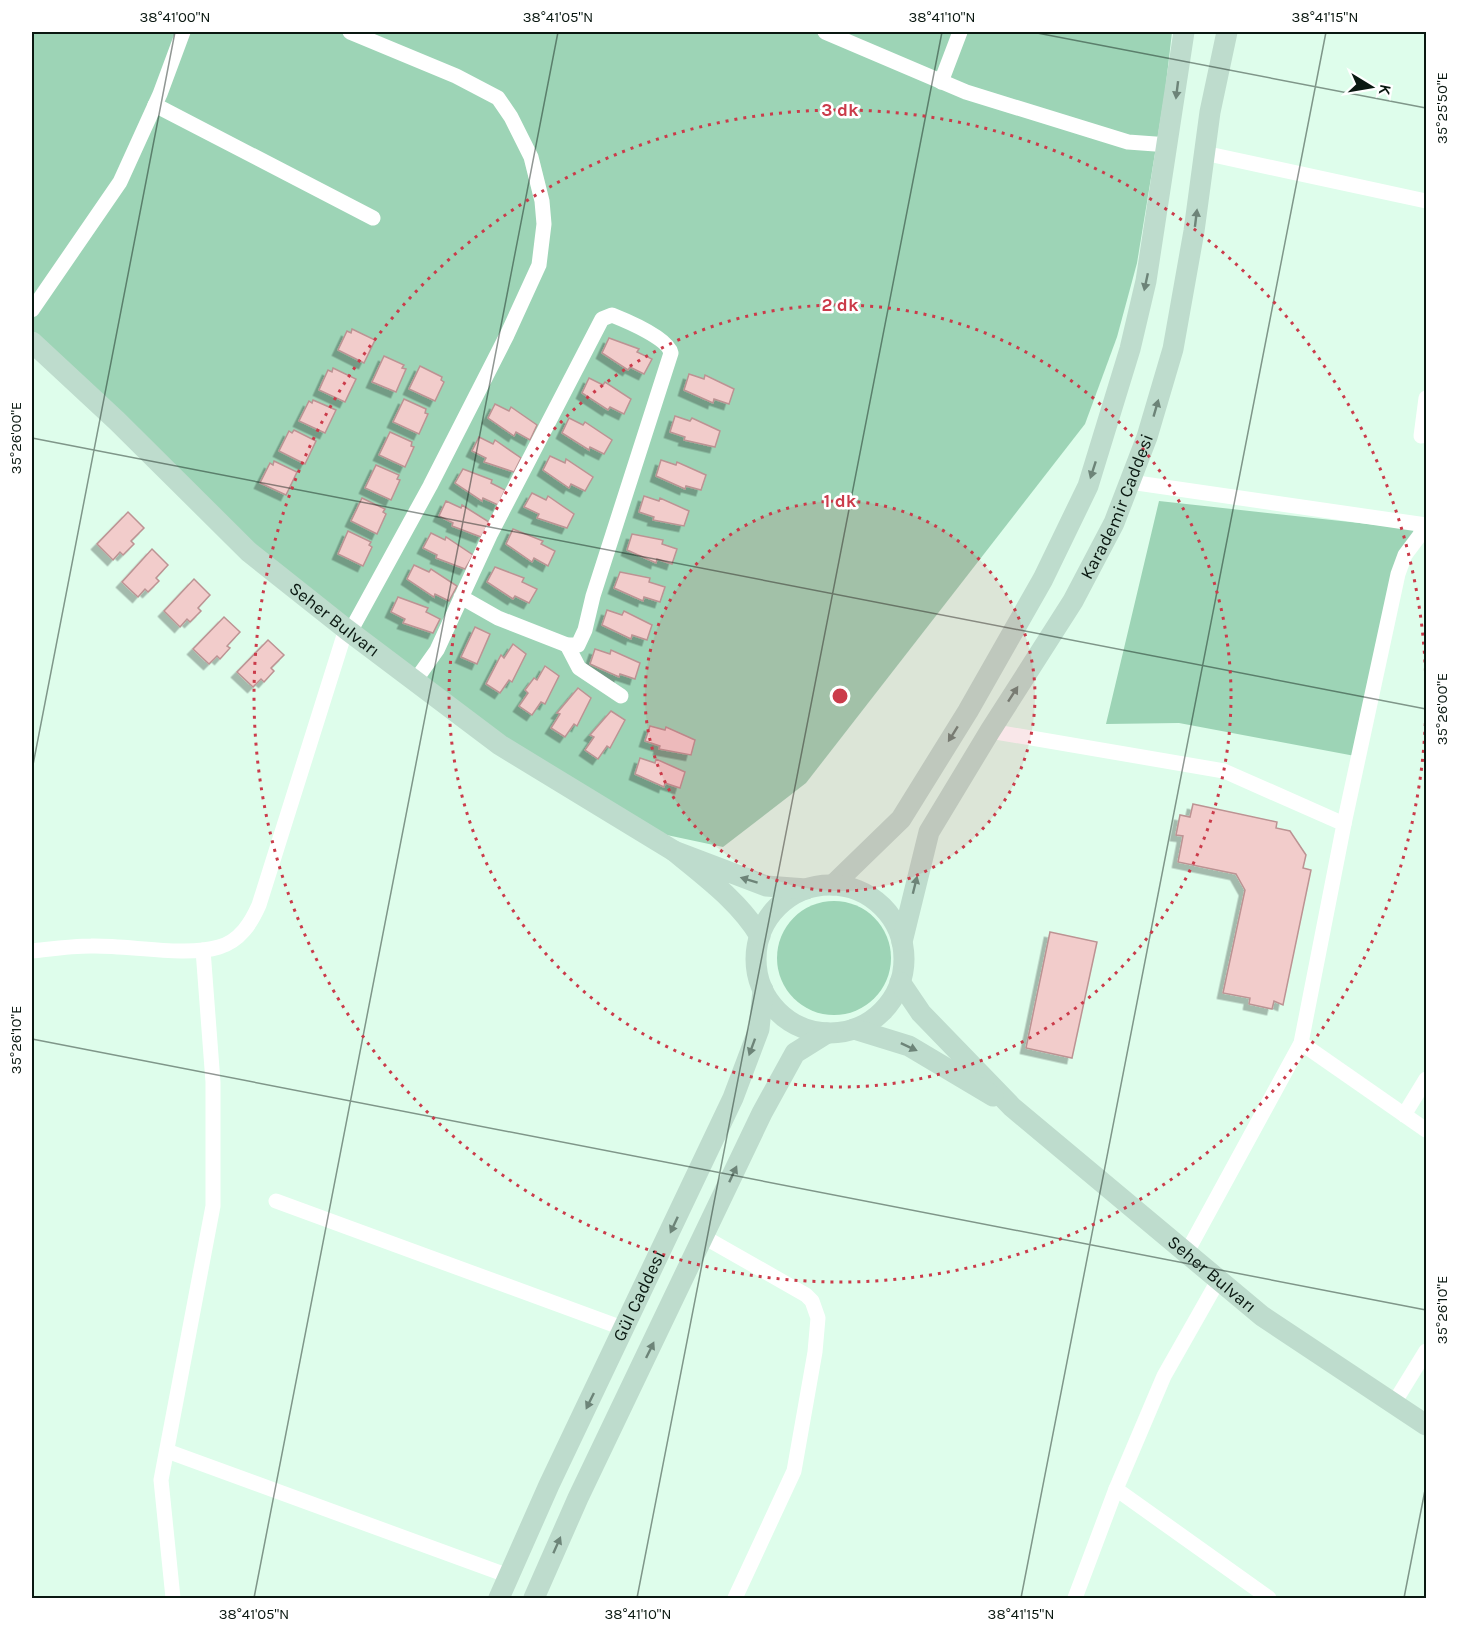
<svg xmlns="http://www.w3.org/2000/svg" width="1458" height="1630" viewBox="0 0 1458 1630" font-family="Karla,sans-serif">
<defs>
<filter id="shadow"><feDropShadow dx="-5.5" dy="5.5" stdDeviation="0" flood-color="#0004"/></filter>
</defs>
<rect width="100%" height="100%" fill="#defdeb"/>
<g fill="#9dd4b6">
<path d="M32 32H1172L1165 92 1137 263 1117 337 1085 424 806 783 723 847 648 831 368 648 32 342Z"/>
<path d="M1159 501 1414 529 1355 756 1179 723 1106 724Z"/>
<circle cx="834" cy="958" r="57"/>
</g>
<g fill="#f2cccb" stroke="#bc9393" stroke-width="1.5" filter="url(#shadow)">
<path d="M352 329 375 340 364 363 338 350 347 331 351 333Z"/>
<path d="M609 338 639 349 637 352 652 359 644 374 630 367 628 370 602 353Z"/>
<path d="M384 356 404 365 402 368 406 369 396 392 372 382Z"/>
<path d="M420 366 442 377 441 380 444 382 435 401 409 389Z"/>
<path d="M333 368 356 379 345 402 319 390 328 370 332 372Z"/>
<path d="M689 374 704 379 705 375 734 389 729 404 714 399 713 403 684 390Z"/>
<path d="M589 378 603 385 605 382 631 399 624 414 610 407 608 410 582 393Z"/>
<path d="M404 399 426 409 425 413 428 414 419 434 393 422Z"/>
<path d="M313 400 336 410 325 433 299 421 309 401 312 403Z"/>
<path d="M495 404 509 411 511 407 537 425 530 440 516 432 514 436 488 418Z"/>
<path d="M675 416 690 421 692 418 720 431 715 447 684 440 685 437 670 432Z"/>
<path d="M569 418 583 425 585 422 612 440 604 454 590 447 589 450 562 433Z"/>
<path d="M294 430 316 441 305 464 279 451 289 431 292 433Z"/>
<path d="M390 432 412 442 411 446 414 447 405 467 379 455Z"/>
<path d="M479 437 493 444 495 440 521 458 514 472 484 462 486 458 472 451Z"/>
<path d="M550 456 565 463 566 459 593 477 585 491 571 484 569 488 543 470Z"/>
<path d="M661 460 676 465 677 462 706 475 701 490 686 486 685 489 656 476Z"/>
<path d="M274 461 297 472 286 495 260 483 270 463 273 465Z"/>
<path d="M376 465 399 475 397 479 400 480 391 500 365 488Z"/>
<path d="M463 469 492 480 491 483 505 490 498 505 483 498 482 501 455 483Z"/>
<path d="M532 493 546 500 548 496 574 514 567 528 537 518 539 514 524 507Z"/>
<path d="M644 496 659 501 660 498 689 511 684 526 653 520 654 517 639 512Z"/>
<path d="M362 498 385 509 383 512 386 514 377 534 351 521Z"/>
<path d="M446 501 461 508 462 505 489 522 481 537 452 526 453 523 439 516Z"/>
<path d="M128 512 144 528 131 541 134 544 123 555 120 552 113 560 97 544Z"/>
<path d="M513 529 543 541 541 544 555 551 548 566 534 558 532 562 506 544Z"/>
<path d="M348 531 371 542 369 545 372 547 363 566 338 554Z"/>
<path d="M431 533 445 540 446 537 473 555 465 569 436 558 437 555 423 548Z"/>
<path d="M632 534 663 540 662 544 677 549 672 564 657 559 656 563 627 550Z"/>
<path d="M152 549 168 565 156 578 159 581 148 592 145 589 138 597 122 582Z"/>
<path d="M414 565 429 572 431 569 457 586 449 601 435 594 434 597 407 579Z"/>
<path d="M495 567 524 578 522 582 537 589 529 603 515 596 513 599 487 582Z"/>
<path d="M620 572 650 578 649 582 665 587 660 602 644 597 643 601 614 588Z"/>
<path d="M194 579 210 595 198 608 201 611 190 622 187 619 180 627 164 611Z"/>
<path d="M398 597 428 608 426 612 440 619 433 633 403 623 405 619 391 612Z"/>
<path d="M607 610 622 615 624 611 652 625 647 640 632 635 631 639 602 625Z"/>
<path d="M224 617 240 632 227 646 230 648 220 659 217 656 209 664 193 649Z"/>
<path d="M475 627 490 634 477 664 461 657Z"/>
<path d="M268 640 284 655 271 668 274 671 264 682 261 679 253 687 237 672Z"/>
<path d="M513 644 526 654 512 682 509 680 500 693 486 684 501 655 504 658Z"/>
<path d="M595 649 610 654 611 650 640 663 635 679 620 674 619 677 590 664Z"/>
<path d="M545 666 559 676 545 704 541 702 532 715 519 706 528 693 525 690 534 678 537 680Z"/>
<path d="M578 688 591 698 577 726 574 724 565 737 551 728 560 714 557 713Z"/>
<path d="M611 711 625 720 610 748 607 746 598 759 585 750 594 737 590 735Z"/>
<path d="M650 726 665 730 666 727 695 740 691 755 659 749 660 746 645 741Z"/>
<path d="M640 758 655 763 656 759 685 772 680 788 665 783 664 787 635 774Z"/>
<path d="M1193 804 1277 822 1276 828 1290 831 1306 855 1303 868 1311 870 1283 1005 1274 1001 1272 1009 1249 1004 1250 998 1223 993 1245 890 1236 874 1178 862 1183 836 1176 835 1180 815 1190 817Z"/>
<path d="M1050 932 1097 942 1072 1058 1026 1048Z"/>
</g>
<g fill="none" stroke-linecap="round" stroke-linejoin="round">
<g stroke="#fff" stroke-width="15">
<path d="M825 32 966 92 1128 142 1169 145"/>
<path d="M941 82 960 32"/>
<path d="M155 105 373 218"/>
<path d="M1204 153 1426 201"/>
<path d="M32 310 120 182 160 94 183 32"/>
<path d="M1421 436 1426 398"/>
<path d="M1130 482 1426 525"/>
<path d="M350 632 430 486 507 335 539 265 544 224 542 201 531 157 511 117 498 98 456 76 350 32"/>
<path d="M567 645 579 668 621 696"/>
<path d="M415 681 437 650 490 535 602 319 612 315C627 321 668 338 671 353L593 596 585 630 578 645H567L498 618 461 597"/>
<path d="M990 731 1224 771 1344 824 1301 1043 1187 1252"/>
<path d="M1344 824 1398 574 1405 555 1426 527"/>
<path d="M32 951C51 949 71 946 91 946 128 945 186 957 219 947 240 941 251 923 259 905L346 629"/>
<path d="M1301 1043 1426 1130"/>
<path d="M1404 1115 1426 1079"/>
<path d="M276 1201 625 1329"/>
<path d="M704 1237 806 1295 812 1301 818 1318 815 1352 794 1471 735 1598"/>
<path d="M1394 1403 1426 1351"/>
<path d="M167 1451 509 1576"/>
<path d="M1116 1489 1164 1376 1219 1279"/>
<path d="M173 1598 161 1480 213 1206V1082L203 950"/>
<path d="M1075 1598 1116 1489 1269 1598"/>
</g>
<g stroke="#bedccd" stroke-width="21">
<path id="s1" d="M32 342 117 421 249 552 346 629 500 745 674 851"/>
<path d="M833 885 901 819 968 711 1043 579 1088 486 1130 349 1146 281 1184 32"/>
<circle cx="830" cy="959" r="74"/>
<path d="M760 936C739 901 705 877 674 851L766 886 806 889"/>
<path id="s2" d="M902 942 929 832 990 731 1073 601 1114 523 1147 437 1173 349 1194 231 1210 112 1227 32"/>
<path id="s3" d="M900 982 921 1013 1012 1107 1262 1316 1426 1425"/>
<path d="M854 1029 909 1046 993 1096"/>
<path id="s4" d="M499 1598 549 1485 733 1098 759 1029 763 990"/>
<path d="M534 1598 578 1498 762 1113 795 1053 827 1033"/>
</g>
</g>
<defs><path id="oneway-solid" d="M-6-.8H1V-3.2L6.5 0L1 3.2V.8H-6Z" transform="scale(1.5)"/></defs>
<g fill="#6d8478">
<use href="#oneway-solid" transform="translate(1177 90) rotate(97)"/>
<use href="#oneway-solid" transform="translate(1196 218) rotate(-83)"/>
<use href="#oneway-solid" transform="translate(1146 282) rotate(102)"/>
<use href="#oneway-solid" transform="translate(1156 408) rotate(-74)"/>
<use href="#oneway-solid" transform="translate(1093 470) rotate(108)"/>
<use href="#oneway-solid" transform="translate(1013 694) rotate(-57)"/>
<use href="#oneway-solid" transform="translate(953 734) rotate(122)"/>
<use href="#oneway-solid" transform="translate(749 880) rotate(-163)"/>
<use href="#oneway-solid" transform="translate(915 885) rotate(-76)"/>
<use href="#oneway-solid" transform="translate(752 1047) rotate(110)"/>
<use href="#oneway-solid" transform="translate(909 1047) rotate(25)"/>
<use href="#oneway-solid" transform="translate(733 1174) rotate(-65)"/>
<use href="#oneway-solid" transform="translate(674 1225) rotate(115)"/>
<use href="#oneway-solid" transform="translate(650 1350) rotate(-64)"/>
<use href="#oneway-solid" transform="translate(590 1401) rotate(116)"/>
<use href="#oneway-solid" transform="translate(557 1545) rotate(-66)"/>
</g>
<path fill="none" stroke="#0a1811" stroke-width="1.5" stroke-opacity="0.45" d="M1032 32 1426 108M32 438 1426 709M32 770 175 32M32 1039 1426 1310M254 1598 558 32M637 1598 942 32M1021 1598 1326 32M1404 1598 1426 1485"/>
<circle cx="840" cy="696" r="195" fill="#cb3b4a" fill-opacity=".12"/>
<g fill="none" stroke="#cb3b4a" stroke-width="3" stroke-dasharray="3 6">
<circle cx="840" cy="696" r="195"/>
<circle cx="840" cy="696" r="391"/>
<circle cx="840" cy="696" r="586"/>
</g>
<g text-anchor="middle" dominant-baseline="central" stroke-width="5" stroke-linejoin="round" paint-order="stroke">
<g font-size="18" fill="#0a1811" stroke="#fff">
<text stroke="none"><textPath href="#s2" startOffset="490">Karademir Caddesi</textPath></text>
<text stroke="none"><textPath href="#s1" startOffset="411">Seher Bulvarı</textPath></text>
<text stroke="none"><textPath href="#s3" startOffset="429">Seher Bulvarı</textPath></text>
<text stroke="none"><textPath href="#s4" startOffset="333">Gül Caddesi</textPath></text>
</g>
</g>
<circle cx="840" cy="696" r="9" fill="#cb3b4a" stroke="#fff" stroke-width="3"/>
<g font-size="18" text-anchor="middle" font-weight="bold" fill="#cb3b4a" stroke="#fff" stroke-width="5" stroke-linejoin="round" paint-order="stroke">
<text x="840" y="116">3 dk</text>
<text x="840" y="311">2 dk</text>
<text x="840" y="507">1 dk</text>
</g>
<rect width="1458" height="1630" fill="none" stroke="#ffffff" stroke-width="66"/>
<g transform="translate(1371 87) rotate(101)" stroke="#ffffff" stroke-width="4.5" paint-order="stroke">
<path d="M0-4.5L10 22L0 15L-10 22Z" fill="#0a1811"/>
<text y="-9" font-size="16" font-weight="bold" text-anchor="middle" fill="#0a1811">K</text>
</g>
<rect x="33" y="33" width="1392" height="1564" fill="none" stroke="#0a1811" stroke-width="2"/>
<g font-size="15" text-anchor="middle" fill="#0a1811">
<text x="175" y="22">38°41'00"N</text>
<text x="558" y="22">38°41'05"N</text>
<text x="942" y="22">38°41'10"N</text>
<text x="1325" y="22">38°41'15"N</text>
<text transform="translate(1442 108) rotate(-90)" y="5">35°25'50"E</text>
<text transform="translate(16 438) rotate(-90)" y="5">35°26'00"E</text>
<text transform="translate(1442 709) rotate(-90)" y="5">35°26'00"E</text>
<text transform="translate(16 1040) rotate(-90)" y="5">35°26'10"E</text>
<text transform="translate(1442 1310) rotate(-90)" y="5">35°26'10"E</text>
<text x="254" y="1619">38°41'05"N</text>
<text x="638" y="1619">38°41'10"N</text>
<text x="1021" y="1619">38°41'15"N</text>
</g>
</svg>
